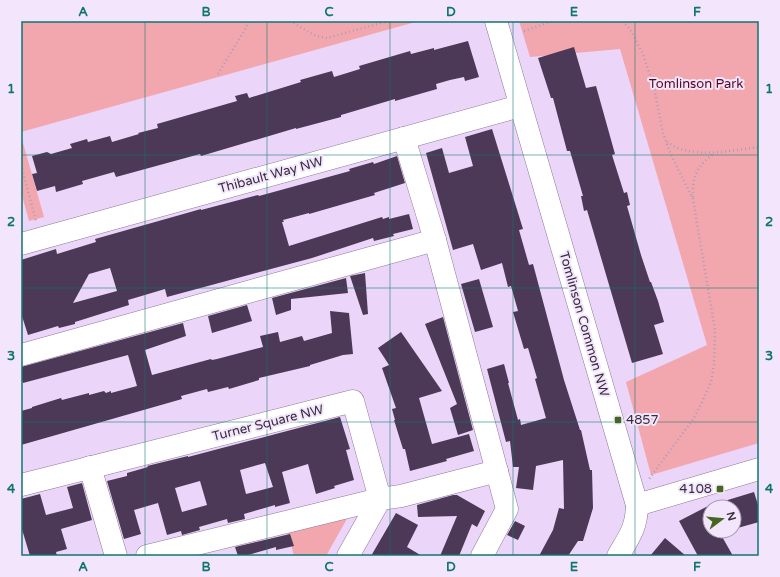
<svg xmlns="http://www.w3.org/2000/svg" width="780" height="577" viewBox="0 0 780 577" font-family="'Varela Round',sans-serif">
<rect width="100%" height="100%" fill="#ebd5f9"/>
<g fill="#f2a7ae">
<path d="M21 21H419L21 132Z"/>
<path d="M519 21H759V443L651 475 626 382 707 345 620 49 530 57Z"/>
<path d="M21 136 44 217 29 221 21 192Z"/>
<path d="M342 517H348L326 556H294L288 533Z"/>
</g>
<g fill="#4c3957" fill-rule="evenodd">
<path d="M468 41 479 77 465 81 464 77 450 80 436 84 437 89 395 101V99L341 115V117L296 129V128L201 156 200 154 116 177 114 172 82 181 83 184 56 192 55 186 37 191 32 174 37 173 32 156 47 152 51 154 72 148 70 144 87 139 88 142 110 136 112 142 139 134 138 133 158 128 157 124 237 101 235 96 247 93 249 98 301 82 300 80 332 71 334 77 360 69 359 66 410 51 411 54 434 48V50Z"/>
<path d="M574 47 586 88 596 86 615 154 612 155 624 193 627 192 630 205 627 206 641 255 650 282H651L658 301 664 322 654 325 663 354 632 363 587 210 584 211 581 196H583L570 151H567L553 98H551L538 58Z"/>
<path d="M492 129 523 229 519 230 529 265 533 264 564 380 580 430H581L590 470H592L593 508 583 541H578L568 556H539L553 530 559 508 564 509 563 460 536 466 533 490 516 488 519 467H513L510 441 506 442 487 369 504 364 509 383H508L518 420 520 419 521 425 546 418 535 379 537 378 528 348 524 349 513 312 518 311 511 286 508 287 502 263 481 270 473 244 453 250 426 153 442 148 449 173 473 166 465 137Z"/>
<path d="M397 156 405 183 374 193 375 195 309 214V213L283 220 284 222H282L289 246 382 217 383 219 389 217V219L409 214 413 229 393 234 394 236 374 241 373 238 312 258 167 297 165 289 128 300 129 305 75 322V324L59 328 58 326 28 335 21 313V260L56 249 57 254 96 242 95 239 201 209V210L258 195 259 196 350 171 349 169 373 162 374 164ZM110 268 117 291 73 303 89 274Z"/>
<path d="M365 273 368 314 363 315 350 276Z"/>
<path d="M346 278 348 293 291 299V310L276 315 272 298Z"/>
<path d="M479 279 493 327 475 332 461 284Z"/>
<path d="M247 305 252 321 212 333 208 316Z"/>
<path d="M330 311 349 313 353 354 343 355 310 365V366L259 378V380L229 389 228 387 208 392 207 389 181 396 182 399 21 445V411L32 408V407L61 398 62 400 89 393V395L104 391 106 393 111 391V393L137 386 128 355 23 383 21 377V367L183 323 186 336 145 350 152 375 211 359 212 360 217 359 263 347 260 336 278 332 280 342 302 336 304 341 332 333Z"/>
<path d="M443 317 473 430 458 435 450 408 457 404 425 324Z"/>
<path d="M401 332 442 391 419 398 432 444 469 434 474 451 446 459 447 461 410 471 405 449H403L394 420H395L392 409 396 408 382 368 389 365 378 348Z"/>
<path d="M340 417 350 449 346 450 354 480 334 486 335 488 316 494 308 464 282 472 290 503 275 507V505L244 514 245 519 228 523 227 519 199 527 200 530 182 535 181 531 167 535 158 503 134 510 141 534 124 539 107 481 127 476V473L148 467 147 466 188 456V457ZM265 463 273 487 246 494 240 470ZM200 481 207 505 182 512 175 488Z"/>
<path d="M82 483 92 520 61 529 67 549 56 552 57 556H30L21 526V499L40 494 46 515 73 508 67 487Z"/>
<path d="M754 492 759 508V522L734 529V507H710V531H726L720 533 733 556H698L679 521 708 506Z"/>
<path d="M453 495H457L485 511 477 527 472 524 459 556H440L457 516 418 517 417 505Z"/>
<path d="M396 513 418 525 407 547 422 556H371Z"/>
<path d="M515 521 525 526 518 540 507 535Z"/>
<path d="M290 534 294 546 276 550V547L244 556H238L235 547Z"/>
<path d="M665 538 686 556H650Z"/>
</g>
<g fill="none" stroke-linecap="round" stroke-linejoin="round">
<g stroke="#8e7a9b" stroke-width="23">
<g id="minor">
<path d="M496 21 637 505 759 469"/>
<path d="M404 138 435 240 507 509 482 556"/>
<path d="M21 244 520 106"/>
<path d="M21 355 435 240"/>
<path d="M90 467 116 556"/>
<path d="M21 485 353 401 380 499 348 556"/>
<path d="M147 556 380 499 401 496 497 471"/>
<path d="M618 556C629 537 637 527 637 505"/>
</g>
</g>
<g stroke="#ad9cb8" stroke-width="2.5" stroke-dasharray="1 3" stroke-linecap="butt">
<path d="M290 21 316 36 327 38 388 21"/>
<path d="M623 21 631 31 643 54 654 88 663 133 671 155 693 199 715 330 714 364 711 382 702 402 694 418 649 479"/>
<path d="M524 31 553 21"/>
<path d="M218 74 250 21"/>
<path d="M667 142C672 145 678 149 684 150 708 156 735 150 759 147"/>
<path d="M21 165 36 221"/>
<path d="M693 197C692 175 698 165 715 153"/>
</g>
<use href="#minor" stroke="#fff" stroke-width="22"/>
</g>
<path fill="none" stroke="#0f766e" stroke-width="1" stroke-opacity="0.55" d="M145 21V556M267 21V556M390 21V556M513 21V556M635 21V556M21 155H759M21 288H759M21 422H759"/>
<g fill="#436720" stroke="#f3e6fc" stroke-width="1.5">
<rect x="614" y="416" width="8" height="8" rx="2"/>
<rect x="716" y="485" width="8" height="8" rx="2"/>
</g>
<g text-anchor="middle" dominant-baseline="central" stroke-width="4" stroke-linejoin="round" paint-order="stroke">
<g font-size="13" fill="#57051d" stroke="#f3e6fc">
<text x="696" y="84">Tomlinson Park</text>
</g>
<g font-size="13" fill="#372e3c" stroke="#f3e6fc">
<text transform="translate(271 175) rotate(-15)">Thibault Way NW</text>
<text transform="translate(584 324) rotate(74)">Tomlinson Common NW</text>
<text transform="translate(268 423) rotate(-14)">Turner Square NW</text>
</g>
<g font-size="13" fill="#372e3c" stroke="#f3e6fc" text-anchor="start">
<text x="626" y="420">4857</text>
<text x="712" y="489" text-anchor="end">4108</text>
</g>
</g>
<rect width="780" height="577" fill="none" stroke="#f3e6fc" stroke-width="44"/>
<g transform="translate(722 519) rotate(74)"><circle r="19" fill="#f3e6fc" stroke="#a89caf"/>
<path d="M0-3L7 15L0 10L-7 15Z" fill="#436720"/>
<text y="-6" font-size="11" font-weight="bold" text-anchor="middle" fill="#372e3c">N</text>
</g>
<rect x="22" y="22" width="736" height="533" fill="none" stroke="#0f766e" stroke-width="1.5"/>
<g font-size="13" text-anchor="middle" font-weight="bold" fill="#0f766e">
<text x="83" y="16">A</text>
<text x="206" y="16">B</text>
<text x="329" y="16">C</text>
<text x="451" y="16">D</text>
<text x="574" y="16">E</text>
<text x="697" y="16">F</text>
<text x="11" y="93">1</text>
<text x="769" y="93">1</text>
<text x="11" y="226">2</text>
<text x="769" y="226">2</text>
<text x="11" y="360">3</text>
<text x="769" y="360">3</text>
<text x="11" y="493">4</text>
<text x="769" y="493">4</text>
<text x="83" y="571">A</text>
<text x="206" y="571">B</text>
<text x="329" y="571">C</text>
<text x="451" y="571">D</text>
<text x="574" y="571">E</text>
<text x="697" y="571">F</text>
</g>
</svg>
